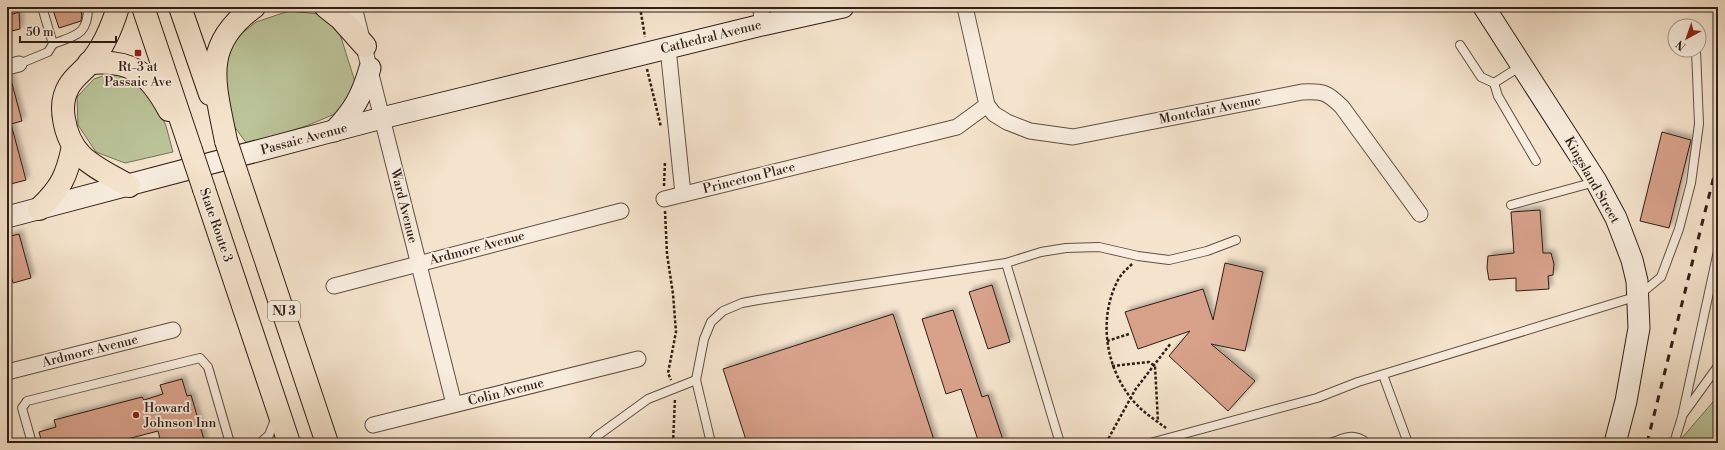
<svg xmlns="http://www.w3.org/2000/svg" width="1725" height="450" viewBox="0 0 1725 450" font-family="'Libre Bodoni',serif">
<defs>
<filter id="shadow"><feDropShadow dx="3.5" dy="-3.5" stdDeviation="2" flood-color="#0004"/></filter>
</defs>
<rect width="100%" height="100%" fill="#f5e4cd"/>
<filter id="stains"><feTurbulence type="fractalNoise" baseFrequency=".005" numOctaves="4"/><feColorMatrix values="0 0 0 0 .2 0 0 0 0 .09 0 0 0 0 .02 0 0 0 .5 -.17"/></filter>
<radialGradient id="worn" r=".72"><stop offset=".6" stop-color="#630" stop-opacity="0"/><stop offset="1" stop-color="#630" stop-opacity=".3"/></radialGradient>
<g fill="#bbc499" stroke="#757157">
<path d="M289 11 319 14 339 31 356 85 342 111 306 126 247 144 234 126 226 84V46L256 22Z"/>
<path d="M114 72 132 76 152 93 166 126 173 152 125 163 96 152 78 125 77 97 94 79Z"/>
<path d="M1718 396V443H1680L1682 438Z"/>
</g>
<g fill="#d7a18a" stroke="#2f1e15" filter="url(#shadow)">
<path d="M52 7H79L82 15 81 21 59 28Z"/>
<path d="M19 12 20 29 7 32V16Z"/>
<path d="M10 76 22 121 11 124 26 180 7 185V77Z"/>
<path d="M1662 132 1691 140 1669 228 1640 221Z"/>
<path d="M1540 210 1543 253H1551L1554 264 1553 275 1548 276 1549 289 1516 291V278L1489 280 1487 268 1488 256 1514 253 1511 212Z"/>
<path d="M19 234 31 278 13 283 7 261V237Z"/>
<path d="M1225 263 1263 272 1245 351 1211 344 1255 381 1228 411 1169 356 1190 331 1138 349 1125 312 1203 289 1213 320Z"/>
<path d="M992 285 1010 342 988 349 969 292Z"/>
<path d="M953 310 982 397 988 395 1004 443H979L961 389 946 394 922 319Z"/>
<path d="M893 314 935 443H747L723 369Z"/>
<path d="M182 379 187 396 191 395 205 443H161L158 431 112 443H42L39 432 56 427 54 420 142 397 144 400 163 394 160 385Z"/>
</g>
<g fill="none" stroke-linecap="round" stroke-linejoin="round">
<g stroke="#605043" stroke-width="10">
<g id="service">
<path d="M53 44C76 35 88 35 88 7"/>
<path d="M1460 45 1481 77 1494 83"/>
<path d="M19 64 48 52 53 44 42 7"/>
<path d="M1521 66 1494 83 1498 96 1536 161"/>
<path d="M1511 205 1595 182"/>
<path d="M1383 375 1408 443"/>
<path d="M1684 413 1718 366"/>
<path d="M32 443 22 408 27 401 200 358 208 367 230 443"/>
<path d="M260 443 269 435 276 417"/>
<path d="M591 443 597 436 648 399 696 380"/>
<path d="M711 443 696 380 704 339 711 322 723 311 742 303 758 300 1006 263"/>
<path d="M1060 443 1006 263 1041 252 1066 248 1099 247 1138 256 1169 260 1207 251 1236 240"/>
<path d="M1150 443 1317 398 1358 382 1638 296 1661 277 1679 229 1691 183 1699 124 1696 50"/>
<path d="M1330 443C1345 438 1353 432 1367 443"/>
<path d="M1674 443 1682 417 1718 251"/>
</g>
</g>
<g stroke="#605043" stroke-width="17">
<g id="minor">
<path d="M354 7 454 404"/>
<path d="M761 7 762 25"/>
<path d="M965 7 987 105 994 114 1007 122 1030 131 1073 137 1302 92C1323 91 1327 92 1342 107L1420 214"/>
<path d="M668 48 683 194"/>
<path d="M7 67 19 64"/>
<path d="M664 199 957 127 987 105"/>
<path d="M334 286 621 211"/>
<path d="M7 372 173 330"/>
<path d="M373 425 638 359"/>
</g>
</g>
<g stroke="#2f1e15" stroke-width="23">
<g id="secondary">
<path d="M1484 7 1596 181 1616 218 1632 260 1637 281 1639 328 1626 401 1615 443"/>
<path d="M334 131C354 110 362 96 370 68"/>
<path d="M7 217 382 118 762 25 843 7"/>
</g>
</g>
<g stroke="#2f1e15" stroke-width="24">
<g id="trunk">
<path d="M118 7C112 27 103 48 89 64 82 72 74 77 69 86 63 96 62 108 64 119 70 159 97 167 129 186"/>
<path d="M143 7 191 150"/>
<path d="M180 7 210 94"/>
<path d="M326 7 340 18 365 46"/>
<path d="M89 63C132 59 149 73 169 110"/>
<path d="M226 141C215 84 200 46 254 7"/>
<path d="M239 180 327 443"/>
<path d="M204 189 289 443"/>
<path d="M39 209C61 188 67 176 73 146"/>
</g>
</g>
<g stroke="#2f1e15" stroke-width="2.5" stroke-dasharray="3 2" stroke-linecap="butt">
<path d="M640 7 645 37"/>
<path d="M647 69 661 127"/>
<path d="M664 186 665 161"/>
<path d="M665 211 667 254 673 294 676 332 668 373 671 380"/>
<path d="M1132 264C1127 269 1121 274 1118 280 1096 322 1107 377 1141 409 1149 416 1158 422 1166 428"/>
<path d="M1107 341 1129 334"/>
<path d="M1112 366 1149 362 1155 366 1158 422"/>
<path d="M673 443 675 398"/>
</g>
<use href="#service" stroke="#f8edde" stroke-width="8"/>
<use href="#minor" stroke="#f8edde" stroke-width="15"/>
<use href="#secondary" stroke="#f8edde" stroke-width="21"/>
<use href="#trunk" stroke="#f5e4cd" stroke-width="22"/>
<path stroke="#2f1e15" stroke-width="3" stroke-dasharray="7 7" stroke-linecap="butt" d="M1647 443 1718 160"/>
<g stroke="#2f1e15" stroke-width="24" stroke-linecap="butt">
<g id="trunk-bridge">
<path d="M226 141 239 180"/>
<path d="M191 150 204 189"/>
</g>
</g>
<path stroke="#2f1e15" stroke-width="2.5" stroke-dasharray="3 2" stroke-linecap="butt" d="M1106 443 1135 390 1171 343"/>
<use href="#trunk-bridge" stroke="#f5e4cd" stroke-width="22"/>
</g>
<g fill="#8f2418" stroke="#f8edde" stroke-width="1.5">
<rect x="134" y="49" width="8" height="8" rx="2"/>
<circle cx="136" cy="415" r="4"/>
</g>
<g text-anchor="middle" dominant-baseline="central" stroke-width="3.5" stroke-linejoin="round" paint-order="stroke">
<rect fill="#f8edde" stroke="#6b5c51" stroke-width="1" x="268" y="301" width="32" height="20" rx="3"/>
<g font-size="12" font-weight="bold" fill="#2f1e15">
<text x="284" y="311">NJ 3</text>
</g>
<g font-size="13" fill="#2f1e15" stroke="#f8edde">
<text transform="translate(711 37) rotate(-14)">Cathedral Avenue</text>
<text transform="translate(1210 110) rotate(-11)">Montclair Avenue</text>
<text transform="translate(304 139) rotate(-15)">Passaic Avenue</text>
<text transform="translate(749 178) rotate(-14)">Princeton Place</text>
<text transform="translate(1592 180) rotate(60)">Kingsland Street</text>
<text transform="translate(404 206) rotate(76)">Ward Avenue</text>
<text transform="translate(216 225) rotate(71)">State Route 3</text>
<text transform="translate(477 248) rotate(-15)">Ardmore Avenue</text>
<text transform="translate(90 351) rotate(-14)">Ardmore Avenue</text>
<text transform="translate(506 392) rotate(-14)">Colin Avenue</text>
</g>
<g font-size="13" fill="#2f1e15" stroke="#f8edde">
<text x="138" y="67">Rt-3 at<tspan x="138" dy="15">Passaic Ave</tspan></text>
<text x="144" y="408" text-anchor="start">Howard<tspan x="144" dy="15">Johnson Inn</tspan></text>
</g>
</g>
<rect width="1725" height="450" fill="none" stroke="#f5e4cd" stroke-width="24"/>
<rect x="8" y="8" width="1709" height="434" fill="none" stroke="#2f1e15" stroke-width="2"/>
<rect x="12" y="12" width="1701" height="426" fill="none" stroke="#2f1e15"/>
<g transform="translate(1687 38) rotate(220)"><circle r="19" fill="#f8edde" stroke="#a89a8e"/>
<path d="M0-3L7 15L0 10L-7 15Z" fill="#8f2418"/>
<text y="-6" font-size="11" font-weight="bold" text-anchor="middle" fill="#2f1e15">N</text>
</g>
<path d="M20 36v6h96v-6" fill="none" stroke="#2f1e15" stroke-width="2"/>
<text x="26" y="36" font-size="12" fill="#2f1e15" stroke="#f8edde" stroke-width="3" paint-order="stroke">50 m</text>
<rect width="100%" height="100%" filter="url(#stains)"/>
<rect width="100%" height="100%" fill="url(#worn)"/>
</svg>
